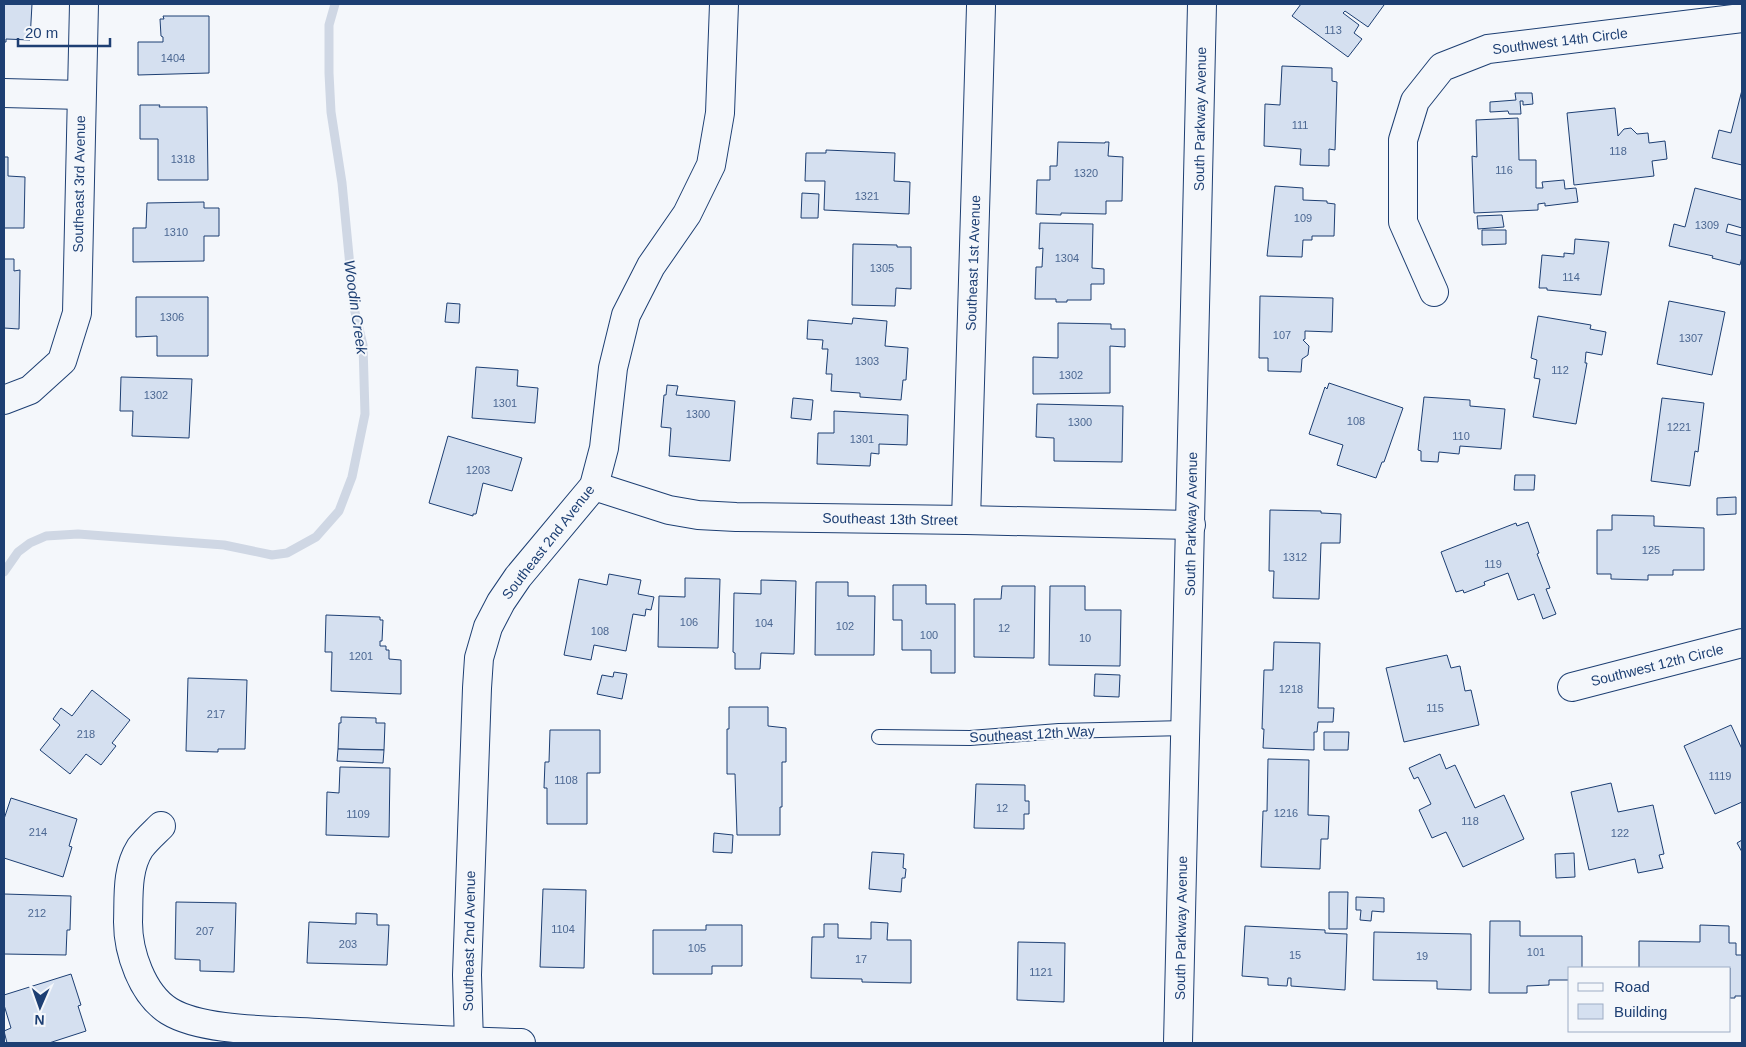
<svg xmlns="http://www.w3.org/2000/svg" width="1746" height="1047" viewBox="0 0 1746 1047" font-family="Helvetica,sans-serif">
<rect width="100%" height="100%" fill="#f4f7fb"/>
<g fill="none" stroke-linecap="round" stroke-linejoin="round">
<path stroke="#cfd7e4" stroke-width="9" d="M4 572 18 552 30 543 46 536 78 534 224 545 272 555 287 553 316 537 339 511 352 477 365 414 363 345 354 308 342 183 331 112 329 73V25L335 4"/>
</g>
<g fill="#d5e0f0" stroke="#1d3f73">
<path d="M4 4H32L30 40 6 39V42H4Z"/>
<path d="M1301 4H1382L1384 5 1368 27 1345 11 1343 13 1359 25 1354 33 1362 39 1348 57 1292 16Z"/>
<path d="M163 16H209V73L138 75V42H163V37L161 36 160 19H164Z"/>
<path d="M1282 66 1332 68V81L1337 82 1335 150 1329 149V166L1300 165 1301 149 1264 146 1265 104 1280 105Z"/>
<path d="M1742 90V165L1712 158 1719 130 1731 133Z"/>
<path d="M1515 93H1532L1533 104 1523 105V101H1520L1521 114H1509L1508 111 1490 112V102L1516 100Z"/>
<path d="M140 105H160L159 107H207L208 180H158V139H140Z"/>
<path d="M1615 108 1618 136 1624 129 1631 128 1637 134 1648 133 1649 143 1665 141 1667 159 1652 161 1654 176 1574 185 1567 113Z"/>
<path d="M1518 118 1519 160H1536V188H1543L1542 182 1564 180 1565 189 1576 188 1578 202 1545 206V203L1538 204V210L1474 213 1472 156 1477 157 1476 120Z"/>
<path d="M1058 142 1105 143V142H1109L1108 156 1123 157 1122 201H1106V214L1061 213V215L1036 214 1037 180H1050V166H1057Z"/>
<path d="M826 150 895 153 894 181 910 182 909 214 824 210 825 181H805L806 153H826Z"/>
<path d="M4 157H8V176L25 177 24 228H4Z"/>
<path d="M1275 186 1303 188V200L1327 201V203L1335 204 1334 236H1312V240H1303L1302 257 1267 256Z"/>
<path d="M1695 188 1742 200V228L1728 224 1726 232 1742 236V257L1740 265 1712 258 1713 256 1669 246 1674 224 1685 227Z"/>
<path d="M802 193 819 194 818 218H801Z"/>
<path d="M204 202V208H219V236H204V261L133 262V228H146L147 203Z"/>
<path d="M1502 215 1504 227 1478 229 1477 216Z"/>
<path d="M1040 223 1093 224 1092 268 1104 269V284H1091V300H1067V302H1056V299H1035L1036 267H1042L1043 248 1039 249Z"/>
<path d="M1482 230H1506V244L1482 245Z"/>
<path d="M1575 239 1609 242 1601 295 1547 290V288H1539L1542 255 1564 257V253L1574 254Z"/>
<path d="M853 244 897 245V247H911V289L896 288 895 306 852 305Z"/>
<path d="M4 259H14V271L20 270 19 329 4 328Z"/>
<path d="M1260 296 1333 298 1332 332 1305 331V339L1303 340 1309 346 1308 355 1302 359 1301 372 1268 371V358H1259Z"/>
<path d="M136 297H208V356H157V336L136 337Z"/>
<path d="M1669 301 1725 312 1712 375 1657 364Z"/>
<path d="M447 303 460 304 459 323 445 322Z"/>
<path d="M1538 316 1591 325 1590 329 1606 332 1602 355 1586 352 1585 363H1587L1576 424 1533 417 1540 379 1534 378 1537 360 1531 358Z"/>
<path d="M853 318 887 321 885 346 908 348 906 380H903L901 400 860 397V393L831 391 832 374H826L828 349H822L823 340 807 339 808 320 852 324Z"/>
<path d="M1058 323 1111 324V329H1125V347L1110 346V393L1033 394V357L1058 358Z"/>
<path d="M476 367 518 370 517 386 538 388 535 423 472 418Z"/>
<path d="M121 377 192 379 189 438 132 436 133 411H120Z"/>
<path d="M1329 383 1403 408 1384 462H1382L1376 478 1337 465 1343 445 1309 434 1325 387 1327 389Z"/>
<path d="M667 385 678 386 676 395 735 401 730 461 669 456 671 428 661 427 664 395H666Z"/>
<path d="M1424 397 1470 400V406L1505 409 1501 449 1460 446 1459 454 1439 452 1438 462 1421 461V451L1418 450Z"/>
<path d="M793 398 813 400 811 420 791 418Z"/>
<path d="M1662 398 1704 403 1698 452 1695 451 1690 486 1651 481Z"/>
<path d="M1037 404 1123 406 1122 462 1054 461V438L1036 437Z"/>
<path d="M834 411 908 415 907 445 879 444V454L871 453 870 466 817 464 818 433H834Z"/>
<path d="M448 436 522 458 512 491 483 483 476 514H473V516L429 503Z"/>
<path d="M1515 475H1535L1534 490H1514Z"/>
<path d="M1736 497V514L1717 515V498Z"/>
<path d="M1270 510 1321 511V513L1341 514 1340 543H1321L1319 599 1273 598 1274 571H1269Z"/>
<path d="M1612 515 1654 516V526L1704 528V570H1673V575H1648V580L1611 579V574H1597V530H1612Z"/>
<path d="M1528 522 1539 553 1537 554 1550 588 1546 589 1556 614 1543 619 1534 594 1518 600 1508 573 1484 582 1485 585 1464 593 1463 590 1456 592 1441 552 1516 523 1517 526Z"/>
<path d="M609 574 641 580 638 594 654 597 651 610 646 609 645 616 633 614 626 651 594 645 591 660 564 655 579 579 607 585Z"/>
<path d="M685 578 720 579 718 648 658 647 659 596 685 597Z"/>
<path d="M761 580 796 581 794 654 761 653 760 669H735V653L733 652 734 593 761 594Z"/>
<path d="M816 582H848V596H875L874 655H815Z"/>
<path d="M893 585H926V604H955V673H931V650H902V620H893Z"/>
<path d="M1002 586H1035L1034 658 974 657V599H1001Z"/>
<path d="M1050 586H1085V610H1121L1120 666 1049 665Z"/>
<path d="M326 615 380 617V620H383L382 641H380V646H386V650H389V659L401 660V694L331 691 332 652H325Z"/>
<path d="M1274 642 1320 643 1318 708H1334L1333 722H1318L1317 732H1314V750L1263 748 1264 729H1262L1264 670H1273Z"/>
<path d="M1447 655 1451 668 1460 666 1465 691 1471 690 1479 725 1404 742 1386 668Z"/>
<path d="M614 672 627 674 622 699 597 694 602 675 613 677Z"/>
<path d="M1095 674 1120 675 1119 697 1094 696Z"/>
<path d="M188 678 247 680 245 749H218V752L186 751Z"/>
<path d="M92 690 130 720 112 743 116 746 101 765 86 754 70 774 40 750 60 725 53 719 61 708 72 716Z"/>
<path d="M729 707H768V726L786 728V762H782V807H780V835H737L735 774H727V729H729Z"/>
<path d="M341 717 376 718V723H385L384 750 338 749 339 723H341Z"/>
<path d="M1731 725 1742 749V802L1715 814 1684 746Z"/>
<path d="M550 730H600V773H587V824H547V788H544L545 762H549Z"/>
<path d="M1324 732H1349L1348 750H1324Z"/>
<path d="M338 749 384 750 383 763 337 761Z"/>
<path d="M1440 754 1446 769 1455 765 1475 808 1504 795 1524 839 1463 867 1446 832 1432 838 1419 810 1431 804 1418 777 1414 779 1409 768Z"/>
<path d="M1268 759 1309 760 1308 815 1329 816 1328 839H1321L1320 869 1261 867 1263 811H1267Z"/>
<path d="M340 767 390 768 389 837 326 835 327 792 339 793Z"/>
<path d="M1611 783 1618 812 1653 805 1664 854 1659 855 1663 868 1638 873 1635 859 1589 870 1571 792Z"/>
<path d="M976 784 1025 785V801H1029V814H1024V829L974 828Z"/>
<path d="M11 798 77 819 69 846 72 847 63 877 4 858V819Z"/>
<path d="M714 833 733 835 732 853 713 852Z"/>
<path d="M1742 840V852L1737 843Z"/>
<path d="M872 852 904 854 903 868 906 869 905 878H902L901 892 869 889Z"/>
<path d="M1574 853 1575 877 1556 878 1555 854Z"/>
<path d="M543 889 586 890 584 968 540 967Z"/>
<path d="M1329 892H1348L1347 929H1329Z"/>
<path d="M4 894 71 896 70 930H67L66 955 4 954Z"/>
<path d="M1356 897 1384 898V912L1372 911 1371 921 1360 920 1361 910H1356Z"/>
<path d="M176 902 236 903 234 972 200 971V960L175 959Z"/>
<path d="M356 913 377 914V925H389L387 965 307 963 309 922 356 924Z"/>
<path d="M1490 921H1520V936H1582V968H1570V980H1549V985L1527 986V993H1489Z"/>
<path d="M871 922 888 923 887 940H911V983L862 982V979L811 978 812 937H824V924H838V938L871 939Z"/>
<path d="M706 925H742V966H712V974H653V930H706Z"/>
<path d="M1700 925 1729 926V943H1736V955H1742V996H1735V998H1730V968H1639V941L1700 942Z"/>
<path d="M1245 926 1325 930V933L1347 934 1345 990 1291 986V978H1288L1287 986 1268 985V978L1242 976Z"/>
<path d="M1374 932 1471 934V990L1437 989V981L1373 980Z"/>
<path d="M1018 942 1065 943 1064 1002 1017 1000Z"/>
<path d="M71 974 81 1005 78 1006 86 1031 49 1043H7L4 1031 11 1028 4 1005V995Z"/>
</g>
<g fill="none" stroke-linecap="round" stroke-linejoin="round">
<g stroke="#1d3f73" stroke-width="16">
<path id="lane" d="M879 737 970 738 1059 731 1185 728"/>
</g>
<g stroke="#1d3f73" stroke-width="30">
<g id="street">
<path d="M4 93 81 95"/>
<path d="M1434 292 1403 222V140L1415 101 1442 67 1488 49 1742 18"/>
<path d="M4 400 30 390 62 361 77 313 84 4"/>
<path d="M594 486 669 510 698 515 736 517 966 520 1191 525"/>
<path d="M966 520 981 6"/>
<path d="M1572 687 1742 643"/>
<path d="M161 826C154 833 146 840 140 848 126 870 129 898 128 922 128 952 142 994 169 1011 203 1032 277 1030 318 1033 386 1037 453 1042 521 1043"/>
<path d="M469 1043 467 975 477 688 479 658 488 627 501 602 518 577 594 486 604 448 613 368 626 315 651 266 687 214 711 165 720 113 724 4"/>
</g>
</g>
<g stroke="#1d3f73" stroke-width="30">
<path id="secondary" d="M1178 1043 1202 4"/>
</g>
<use href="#lane" stroke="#f4f7fb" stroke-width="14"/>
<use href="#street" stroke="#f4f7fb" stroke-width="28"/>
<use href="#secondary" stroke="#f4f7fb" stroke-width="28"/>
</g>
<g text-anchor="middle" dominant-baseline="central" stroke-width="4" stroke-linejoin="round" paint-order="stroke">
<g font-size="11" fill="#4b6792">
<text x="1333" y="30">113</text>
<text x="173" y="58">1404</text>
<text x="1300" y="125">111</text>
<text x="1618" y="151">118</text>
<text x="183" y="159">1318</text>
<text x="1504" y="170">116</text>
<text x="1086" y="173">1320</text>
<text x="867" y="196">1321</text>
<text x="1303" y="218">109</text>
<text x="1707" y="225">1309</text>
<text x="176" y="232">1310</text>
<text x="1067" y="258">1304</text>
<text x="882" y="268">1305</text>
<text x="1571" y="277">114</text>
<text x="172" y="317">1306</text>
<text x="1282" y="335">107</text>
<text x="1691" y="338">1307</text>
<text x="867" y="361">1303</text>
<text x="1560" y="370">112</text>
<text x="1071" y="375">1302</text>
<text x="156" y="395">1302</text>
<text x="505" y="403">1301</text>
<text x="698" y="414">1300</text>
<text x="1356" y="421">108</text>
<text x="1080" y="422">1300</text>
<text x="1679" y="427">1221</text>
<text x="1461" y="436">110</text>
<text x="862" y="439">1301</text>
<text x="478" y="470">1203</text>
<text x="1651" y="550">125</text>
<text x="1295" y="557">1312</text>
<text x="1493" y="564">119</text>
<text x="689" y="622">106</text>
<text x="764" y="623">104</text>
<text x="845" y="626">102</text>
<text x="1004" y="628">12</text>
<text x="600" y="631">108</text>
<text x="929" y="635">100</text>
<text x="1085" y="638">10</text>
<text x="361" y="656">1201</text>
<text x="1291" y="689">1218</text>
<text x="1435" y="708">115</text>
<text x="216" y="714">217</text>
<text x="86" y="734">218</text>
<text x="1720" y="776">1119</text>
<text x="566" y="780">1108</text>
<text x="1002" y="808">12</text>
<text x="1286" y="813">1216</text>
<text x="358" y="814">1109</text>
<text x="1470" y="821">118</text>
<text x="38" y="832">214</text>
<text x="1620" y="833">122</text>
<text x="37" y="913">212</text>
<text x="563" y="929">1104</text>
<text x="205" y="931">207</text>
<text x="348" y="944">203</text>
<text x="697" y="948">105</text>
<text x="1536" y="952">101</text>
<text x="1295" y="955">15</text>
<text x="1422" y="956">19</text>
<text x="861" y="959">17</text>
<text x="1041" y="972">1121</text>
</g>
<g font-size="14" fill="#1d3f73" stroke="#f4f7fb">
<text transform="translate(1560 41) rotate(-7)">Southwest 14th Circle</text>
<text transform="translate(1200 119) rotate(-89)">South Parkway Avenue</text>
<text transform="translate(79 184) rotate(-89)">Southeast 3rd Avenue</text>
<text transform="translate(973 263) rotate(-88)">Southeast 1st Avenue</text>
<text transform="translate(890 519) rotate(1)">Southeast 13th Street</text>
<text transform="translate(1191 524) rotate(-89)">South Parkway Avenue</text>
<text transform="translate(548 542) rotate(-52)">Southeast 2nd Avenue</text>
<text transform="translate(1657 665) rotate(-14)">Southwest 12th Circle</text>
<text transform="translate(1032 734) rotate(-3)">Southeast 12th Way</text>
<text transform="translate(1181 928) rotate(-89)">South Parkway Avenue</text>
<text transform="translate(469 941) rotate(-89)">Southeast 2nd Avenue</text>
</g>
<g font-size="15" font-style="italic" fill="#1d3f73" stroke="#f4f7fb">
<text transform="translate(356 307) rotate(82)">Woodin Creek</text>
</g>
</g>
<rect width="1746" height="1047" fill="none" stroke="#1d3f73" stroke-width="10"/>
<rect x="1568" y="967" width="162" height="65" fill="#f4f7fb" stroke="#9eadc5"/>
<rect x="1578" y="983" width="25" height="8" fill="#f4f7fb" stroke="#9eadc5"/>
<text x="1614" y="992" font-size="15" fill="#1d3f73">Road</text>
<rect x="1578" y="1004" width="25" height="15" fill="#d5e0f0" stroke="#9eadc5"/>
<text x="1614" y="1017" font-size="15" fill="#1d3f73">Building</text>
<g transform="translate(40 1007) rotate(182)" stroke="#f4f7fb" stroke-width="4" paint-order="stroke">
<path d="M0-4L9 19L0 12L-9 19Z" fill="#1d3f73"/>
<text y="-8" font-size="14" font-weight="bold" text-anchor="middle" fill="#1d3f73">N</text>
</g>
<path d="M18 38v8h92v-8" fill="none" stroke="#1d3f73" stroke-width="2.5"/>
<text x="25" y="38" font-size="15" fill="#1d3f73" stroke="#f4f7fb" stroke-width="4" paint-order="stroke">20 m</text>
</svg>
